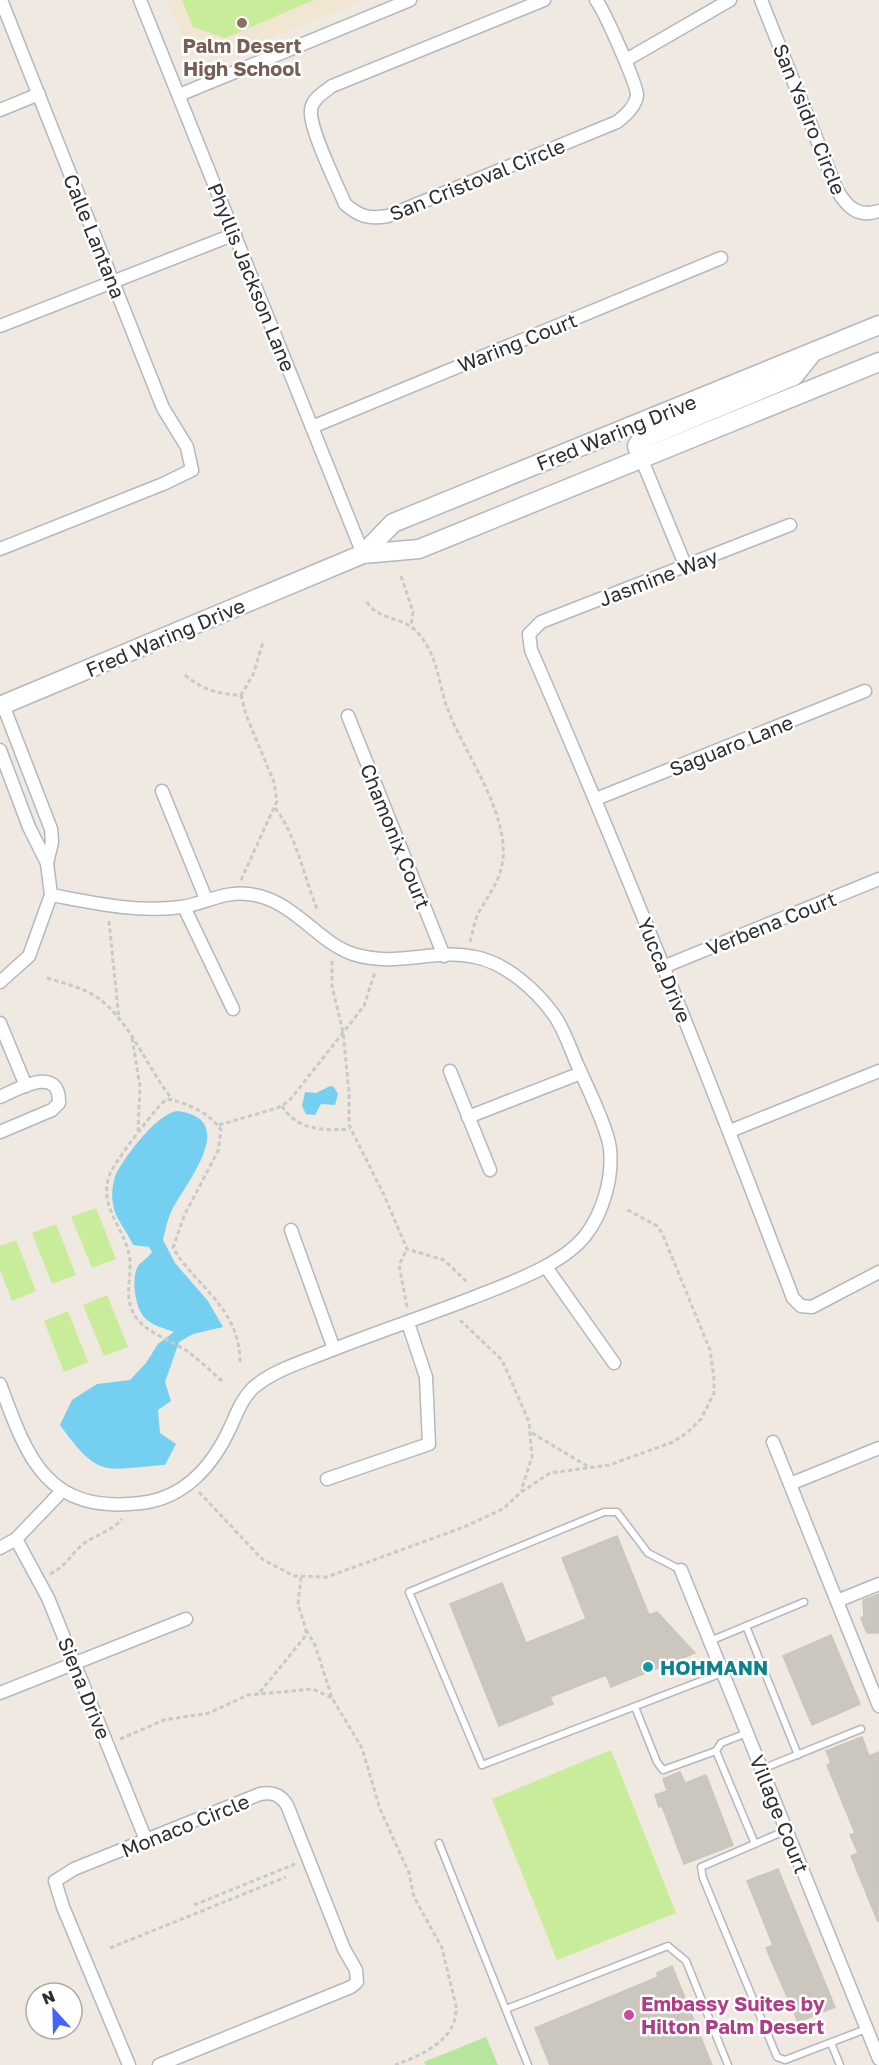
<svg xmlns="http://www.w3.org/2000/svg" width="879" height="2065" viewBox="0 0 879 2065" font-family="'Golos Text',sans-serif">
<rect width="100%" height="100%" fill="#efe9e1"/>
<path fill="#f0e6d1" d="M167 0H365L218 59 186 47Z"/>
<path fill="#b6e59e" d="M486 2037 498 2065H426L424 2062Z"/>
<g fill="#c9ec9a">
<path d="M182 0H314L225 38 193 27Z"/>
<path d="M96 1208 116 1259 92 1268 71 1217Z"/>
<path d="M56 1224 76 1275 52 1284 32 1233Z"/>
<path d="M16 1240 36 1291 12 1301 0 1270V1246Z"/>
<path d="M107 1295 128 1347 104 1356 83 1305Z"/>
<path d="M68 1311 88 1362 64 1372 44 1321Z"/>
<path d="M611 1750 676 1913 557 1960 492 1799Z"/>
</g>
<g fill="#75cff0">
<path d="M330 1086 334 1087 338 1094 335 1105 321 1104 315 1115 306 1114 302 1106 305 1092 316 1093Z"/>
<path d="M177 1111C242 1119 184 1185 171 1212 167 1221 165 1231 163 1240L175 1263 208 1301 223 1327 193 1334 179 1342 165 1382 171 1401 158 1410 160 1433 176 1444 165 1465C103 1469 100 1480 60 1425L72 1400 97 1384 130 1380 146 1363 158 1344 174 1332C164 1328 152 1326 144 1317 135 1307 131 1278 138 1266 142 1261 148 1258 152 1252L149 1247 133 1245C127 1231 115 1219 113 1204 111 1195 113 1179 117 1172 127 1154 157 1114 177 1111Z"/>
</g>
<g fill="#cbc7bf" stroke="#cbc5ba" stroke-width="1.5">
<path d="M617 1536 649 1615 657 1612 695 1653 611 1687 606 1675 550 1697 553 1704 499 1726 450 1604 502 1583 526 1643 586 1619 562 1558Z"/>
<path d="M879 1594V1633H867L861 1618 864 1616 863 1600Z"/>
<path d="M831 1635 860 1704 812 1725 783 1656Z"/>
<path d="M862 1737 869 1756 879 1752 878 1922 851 1856 858 1853 850 1835 855 1833 827 1765 831 1763 826 1751Z"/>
<path d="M680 1772 685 1783 706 1775 733 1845 684 1864 662 1806 659 1807 655 1795 667 1791 663 1779Z"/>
<path d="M778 1869 835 2007 798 2022 766 1948 773 1945 747 1881Z"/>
<path d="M672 1966 712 2065H550L535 2028 658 1977 657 1973Z"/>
</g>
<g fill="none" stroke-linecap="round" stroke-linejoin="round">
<g stroke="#b4b7c1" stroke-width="9">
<g id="service">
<path d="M681 1570 648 1553 617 1512H604L409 1592 482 1765 722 1673"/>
<path d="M746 1626 798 1755"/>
<path d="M710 1641 804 1602"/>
<path d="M635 1707 657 1762 663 1770 716 1751"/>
<path d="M747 1733 721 1743 716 1751 755 1844"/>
<path d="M762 1769 861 1729"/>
<path d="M787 1830 701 1867 703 1878 777 2057 785 2060 866 2029"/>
<path d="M439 1843 528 2065"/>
<path d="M506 2009 668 1946 686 1961 728 2065"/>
<path d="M831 2043 840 2065"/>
</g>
</g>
<g stroke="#b4b7c1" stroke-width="15">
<g id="minor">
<path d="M140 0 363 554"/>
<path d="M544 0 332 86C324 92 312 99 311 110 309 129 337 184 345 204 360 217 369 219 388 216L617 122C625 116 635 107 637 96 638 86 604 10 596 0"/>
<path d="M761 0 837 190C847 207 858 218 879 211"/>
<path d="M626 60 730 0"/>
<path d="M179 95 410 0"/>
<path d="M0 110 39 94"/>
<path d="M0 326 235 234"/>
<path d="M312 427 721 258"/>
<path d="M642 460 686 567"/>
<path d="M790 525 541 622 529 634 531 650C624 863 710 1080 793 1298L801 1306 812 1307 879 1272"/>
<path d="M0 549 163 484 192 470 187 447 163 408 1 0"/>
<path d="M3 705 51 829 52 842 47 863"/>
<path d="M348 716 444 956"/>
<path d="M0 750 29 827 47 863 51 895 29 956 0 982"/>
<path d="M162 791 206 899"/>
<path d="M596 799 865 691"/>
<path d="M184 907 233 1009"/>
<path d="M663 967 879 879"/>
<path d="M0 1023 26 1086"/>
<path d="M450 1071 490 1170"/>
<path d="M0 1097C18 1089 60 1064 59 1103L52 1110 0 1132"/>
<path d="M468 1117 581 1073"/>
<path d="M730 1131 879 1071"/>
<path d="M291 1230 334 1349"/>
<path d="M546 1267 614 1363"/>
<path d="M0 1384C28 1460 47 1514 141 1503 185 1498 213 1465 230 1428 237 1413 241 1400 253 1388 270 1373 293 1365 314 1357 366 1336 420 1318 472 1298 507 1284 561 1266 585 1236 603 1213 613 1178 610 1149 608 1129 586 1084 577 1064 570 1048 564 1029 554 1015 536 990 506 963 475 957 435 948 397 968 353 954 315 941 294 899 248 894 223 891 204 904 181 907 137 913 94 903 51 895"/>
<path d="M773 1442 879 1706"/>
<path d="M327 1479 429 1444 426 1377 408 1323"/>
<path d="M790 1484 879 1448"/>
<path d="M16 1539 48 1598 146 1840"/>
<path d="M0 1548 16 1539 61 1492"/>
<path d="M681 1570 879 2059"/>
<path d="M837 1601 879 1584"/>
<path d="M0 1693 186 1619"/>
<path d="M129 2065 63 1907 55 1881 74 1869 260 1794C272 1792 280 1794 287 1805L344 1949 356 1970 357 1982 351 1987 159 2065"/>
</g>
</g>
<g stroke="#b4b7c1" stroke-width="21">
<g id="secondary">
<path d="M642 460 637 446 642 439 794 376 813 352"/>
<path d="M363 554 393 523 879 325"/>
<path d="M0 706 363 554 419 549 879 362"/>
</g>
</g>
<g stroke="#c9c9c9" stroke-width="3" stroke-dasharray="4.5 3" stroke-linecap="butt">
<path d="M401 576 413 612 411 625"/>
<path d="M367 602C378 621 405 616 419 634 440 661 437 681 448 710 465 754 507 810 503 858 501 880 489 894 479 912 474 921 473 933 470 942"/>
<path d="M185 675C201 689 220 695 241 695L253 675 263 642"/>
<path d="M275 808C298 838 303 876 318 911"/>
<path d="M241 880 277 801 274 782 246 715 241 695"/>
<path d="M109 921 119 1020"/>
<path d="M332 961V986L343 1032 349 1092V1125L384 1195 407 1249 444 1260 467 1282"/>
<path d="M47 978C63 983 81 987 95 996 129 1018 147 1068 172 1099"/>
<path d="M132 1038 140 1086 138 1132"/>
<path d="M282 1106C296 1130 324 1131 350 1129"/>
<path d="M219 1125 277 1108 289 1101 364 1006 375 972"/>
<path d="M407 1307 399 1265 407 1249"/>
<path d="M460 1320 502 1360 529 1422 532 1457 521 1491"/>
<path d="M222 1381C211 1371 199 1360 187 1351 172 1341 148 1333 137 1319 123 1299 131 1283 130 1261 129 1239 110 1219 107 1197 106 1188 107 1178 112 1170 117 1159 160 1102 167 1099 186 1102 211 1114 221 1130L218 1151 184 1216 173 1248C198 1289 240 1308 240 1363"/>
<path d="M532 1433 587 1466"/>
<path d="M199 1492 262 1559 294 1576 327 1577 464 1527 503 1509 520 1493 550 1473 609 1465 673 1442 688 1432 701 1419 714 1393V1379L710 1350 662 1233 657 1226 626 1209"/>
<path d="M50 1574C69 1564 68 1557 82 1545 94 1535 111 1532 122 1519"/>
<path d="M306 1630 315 1645 332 1698 362 1748 380 1809 409 1873 414 1897 442 1948 456 2006C458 2040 422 2055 395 2065"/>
<path d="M260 1692 304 1638 306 1630 298 1604 301 1577"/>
<path d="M120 1739 164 1720 209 1713 248 1695 313 1689 332 1698"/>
<path d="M194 1905 295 1864"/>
<path d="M110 1948 286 1877"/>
</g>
<use href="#service" stroke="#fff" stroke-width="6"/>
<use href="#minor" stroke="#fff" stroke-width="12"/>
<use href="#secondary" stroke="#fff" stroke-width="18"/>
</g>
<circle fill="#8d6e63" stroke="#fff" stroke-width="2" cx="242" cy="23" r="6"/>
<circle fill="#0f9aa8" stroke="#fff" stroke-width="2" cx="648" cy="1667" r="6"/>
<circle fill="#d1479c" stroke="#fff" stroke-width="2" cx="629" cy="2015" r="6"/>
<g text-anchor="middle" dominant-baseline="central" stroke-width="5" stroke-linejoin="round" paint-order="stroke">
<g font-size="20" font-weight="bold" fill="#785e54" stroke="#fff">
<text x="242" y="45">Palm Desert<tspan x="242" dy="23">High School</tspan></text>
</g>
<g font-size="20" fill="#2e2e2e" stroke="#fff">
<text transform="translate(810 119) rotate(68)">San Ysidro Circle</text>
<text transform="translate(477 179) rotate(-22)">San Cristoval Circle</text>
<text transform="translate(95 236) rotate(68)">Calle Lantana</text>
<text transform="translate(252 277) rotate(68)">Phyllis Jackson Lane</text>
<text transform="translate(517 342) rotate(-22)">Waring Court</text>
<text transform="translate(616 432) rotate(-22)">Fred Waring Drive</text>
<text transform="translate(658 577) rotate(-21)">Jasmine Way</text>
<text transform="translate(165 637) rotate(-23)">Fred Waring Drive</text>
<text transform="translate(731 745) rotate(-22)">Saguaro Lane</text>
<text transform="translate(396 836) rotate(68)">Chamonix Court</text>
<text transform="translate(771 923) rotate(-22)">Verbena Court</text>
<text transform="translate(665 970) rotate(68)">Yucca Drive</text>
<text transform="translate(85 1688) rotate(68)">Siena Drive</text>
<text transform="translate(780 1814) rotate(68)">Village Court</text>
<text transform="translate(185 1825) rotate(-22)">Monaco Circle</text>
</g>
<g font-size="20" font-weight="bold" fill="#0d838f" stroke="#fff" text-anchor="start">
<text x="660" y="1667">HOHMANN</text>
</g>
<g font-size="20" font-weight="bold" fill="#b23c85" stroke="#fff" text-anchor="start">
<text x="641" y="2003">Embassy Suites by<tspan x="641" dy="23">Hilton Palm Desert</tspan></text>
</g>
</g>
<g transform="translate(54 2011) rotate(338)"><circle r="28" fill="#ffffff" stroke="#ababab" stroke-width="1.5"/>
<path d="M0-4.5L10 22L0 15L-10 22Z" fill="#4264fb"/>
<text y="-9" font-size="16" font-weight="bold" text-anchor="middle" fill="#2e2e2e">N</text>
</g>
</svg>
